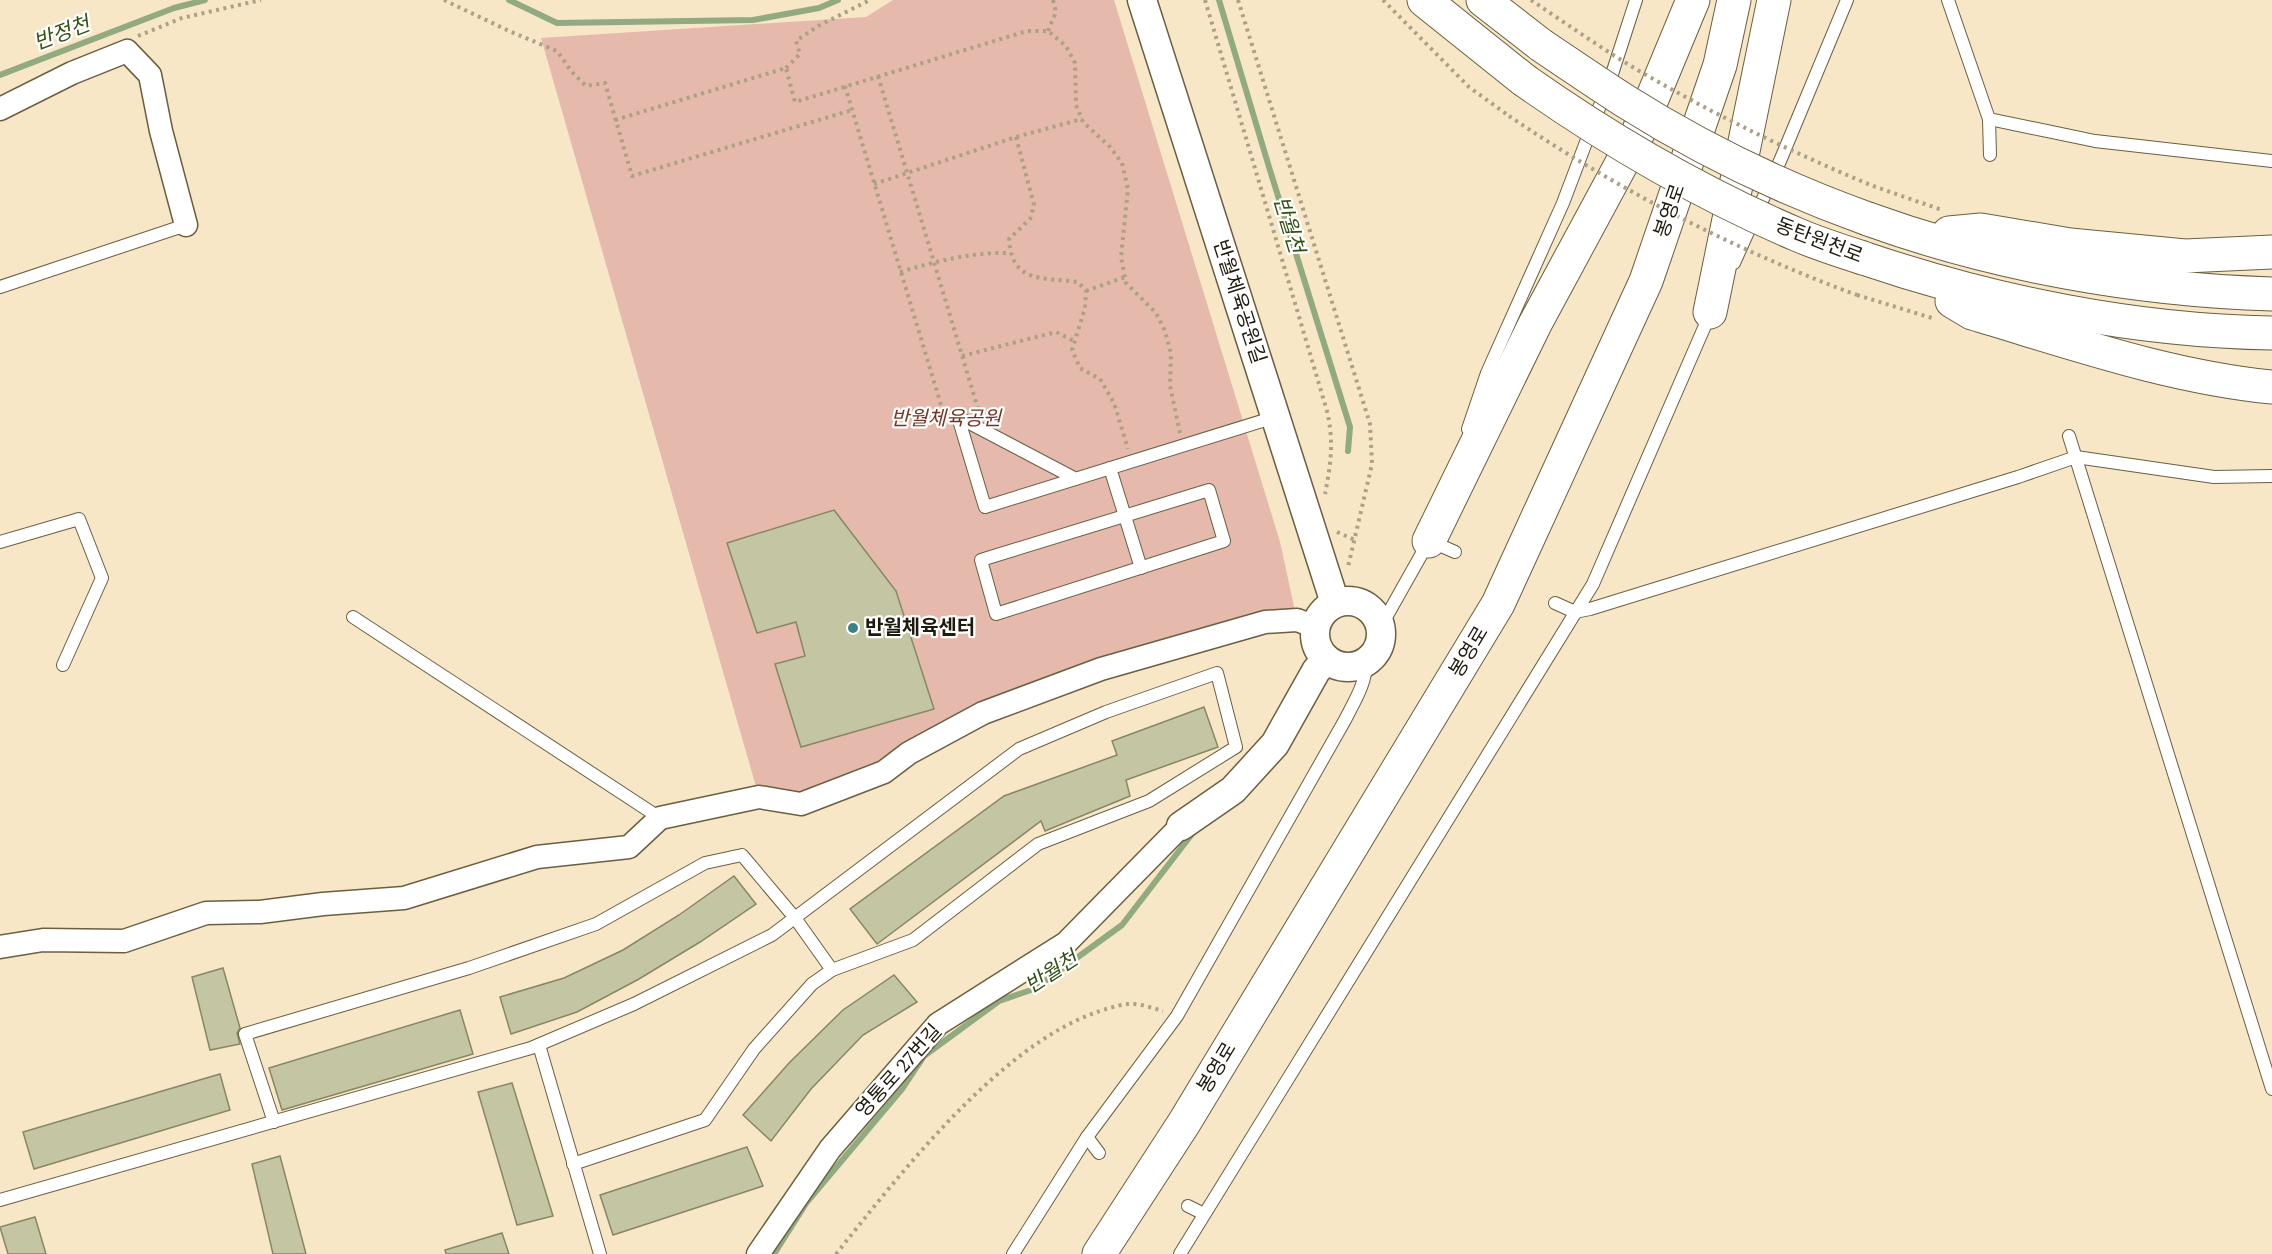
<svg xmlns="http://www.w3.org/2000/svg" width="2272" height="1254" viewBox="0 0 2272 1254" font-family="Spectral,'Noto Sans KR',serif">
<rect width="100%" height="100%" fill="#f7e7c6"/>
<path fill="#e5b9ab" d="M893 0H1114L1280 542 1297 620 1101 669 801 804 759 797 541 38 866 17Z"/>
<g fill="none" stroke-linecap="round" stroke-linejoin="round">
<g stroke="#91aa80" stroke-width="6">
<path d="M509 0 557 23 753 20 819 8 838 0"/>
<path d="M1219 0 1269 167 1350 427 1348 451"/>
<path d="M0 75 174 8 205 0"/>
<path d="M774 1254 807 1202 902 1089 924 1056 999 1001 1034 989 1122 925 1192 834"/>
</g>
</g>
<g fill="#c4c5a3" stroke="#868766" stroke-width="1.5">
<path d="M834 510 896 591 934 709 801 747 775 664 805 656 796 622 757 633 727 543Z"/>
<path d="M1204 707 1218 747 1126 780 1130 796 1045 831 1041 821 877 944 850 909 1004 796 1117 755 1112 741Z"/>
<path d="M734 876 756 904 700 942 639 979 577 1012 511 1034 500 997 564 978 623 950 679 915Z"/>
<path d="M223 968 240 1028 237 1033 240 1044 210 1050 192 977Z"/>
<path d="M894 975 917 1002 863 1035 811 1089 771 1141 743 1115 789 1063 843 1010Z"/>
<path d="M460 1010 473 1054 282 1110 269 1068Z"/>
<path d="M220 1074 230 1110 34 1169 23 1132Z"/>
<path d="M512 1083 553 1216 517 1225 478 1092Z"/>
<path d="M747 1147 763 1186 613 1235 600 1195Z"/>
<path d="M280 1156 306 1254H273L252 1164Z"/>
<path d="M35 1217 46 1254H8L0 1227Z"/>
<path d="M502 1233 509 1254H446L445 1250Z"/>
</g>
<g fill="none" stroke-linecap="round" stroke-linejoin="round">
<g stroke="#6b5e41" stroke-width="14">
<g id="service">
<path d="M1948 0 1989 119 2095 141 2272 161"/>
<path d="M1989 119 1990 155"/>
<path d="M1734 263 1780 161 1847 0"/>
<path d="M0 287 186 225"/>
<path d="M1468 429 1487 373 1563 203 1613 71 1636 0"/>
<path d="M2069 436 2272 1089"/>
<path d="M1110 468 1141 568"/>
<path d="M1076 479 958 417 985 507 1275 417"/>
<path d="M1209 490 1224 541 996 614 981 560Z"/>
<path d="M1430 541 1455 552"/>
<path d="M0 542 79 519 102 578 63 665"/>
<path d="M1555 603 1575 612 1590 609 2018 477 2076 457 2214 477 2272 476"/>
<path d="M353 617 660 818"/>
<path d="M1380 628 1429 541"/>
<path d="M539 1045 600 1254"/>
<path d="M274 1122 245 1034 469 968 596 924 705 863 742 855 795 918 832 970 812 984 754 1049 705 1120 573 1164"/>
<path d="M1087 1137 1099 1153"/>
<path d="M0 1200 531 1048 634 1004 772 935 1019 749 1106 712 1217 673 1236 747 1149 801 1038 844 913 940 832 970"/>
<path d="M1188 1206 1204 1214"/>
<path d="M1013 1254 1087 1137 1177 1016 1345 720C1354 702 1367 682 1366 661"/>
<path d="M1180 1254 1593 584 1710 314"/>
</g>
</g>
<g stroke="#6b5e41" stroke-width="25">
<g id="minor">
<path d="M0 109 72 73 127 51 150 75 161 131 186 225"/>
<path d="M0 947 43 940 124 941 206 913 260 912 323 904 404 898 537 857 629 847 660 818 759 797 801 804 884 772 909 753 983 713 1101 669 1265 622 1297 620 1316 627"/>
<path d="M758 1254 830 1149 938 1024 1066 943 1181 826"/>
</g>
</g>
<g stroke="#6b5e41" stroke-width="31">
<g id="tertiary">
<path d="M1142 0 1335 603"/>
<circle cx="1348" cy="634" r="33"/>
<path d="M1181 826 1233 790 1275 744 1316 671 1326 659"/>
</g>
</g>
<g stroke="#6b5e41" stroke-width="35">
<g id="secondary">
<path d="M1424 0 1524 80"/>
<path d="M1483 0 1541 45"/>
<path d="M1868 219C1995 265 2137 290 2272 294"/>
<path d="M1949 233 1981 230 2070 245 2185 256 2272 252"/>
<path d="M1863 258C1992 302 2135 331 2272 333"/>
<path d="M1952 301 1972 313C2070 342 2169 377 2272 387"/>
</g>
</g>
<g stroke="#6b5e41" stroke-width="35">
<g id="trunk">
<path d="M1710 312 1774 0"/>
<path d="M1429 541 1535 324 1637 135 1693 0"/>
<path d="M1099 1254 1184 1123 1498 604 1646 281 1720 65 1734 0"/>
</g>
</g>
<g stroke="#aca086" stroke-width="4" stroke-dasharray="3 4.5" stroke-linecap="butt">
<path d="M444 0 509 31 557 51 572 72 586 86 605 83 632 176 852 110"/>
<path d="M1205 0 1327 411C1334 442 1331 463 1325 494"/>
<path d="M1238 0 1370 424 1372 464 1348 567"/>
<path d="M1383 0 1469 87 1509 116"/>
<path d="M1531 0 1556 17"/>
<path d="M1048 31 1056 12 1053 0"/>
<path d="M138 36 182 18 261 0"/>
<path d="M786 68 800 54 796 41 818 26 870 0"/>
<path d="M878 76 979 412"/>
<path d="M845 86 941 405 948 410"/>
<path d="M615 120 786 68 795 102 1027 31H1048L1066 46 1075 63 1076 105 1083 122 1110 147 1122 163 1128 189 1121 257 1126 283 1156 313 1165 331 1171 354 1170 386 1180 433"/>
<path d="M1016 137 1034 205 1030 219 1009 239C1012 284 1042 277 1078 282L1086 291 1085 308 1072 350 1080 368 1100 379 1114 403 1128 449"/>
<path d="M874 184 1016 137 1082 119"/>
<path d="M1873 186 1942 210"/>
<path d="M900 272C937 261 972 252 1010 253"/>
<path d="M1086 291 1125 277"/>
<path d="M1857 295 1932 318"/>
<path d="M962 356 1056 332 1074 341"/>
<path d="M1337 532 1355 540"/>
<path d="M836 1254C900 1174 999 1046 1097 1012 1106 1009 1118 1005 1128 1004 1140 1003 1152 1008 1163 1011"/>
</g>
<use href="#service" stroke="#fff" stroke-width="12"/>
<use href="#minor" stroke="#fff" stroke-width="22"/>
<use href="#tertiary" stroke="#fff" stroke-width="28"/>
<use href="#secondary" stroke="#fff" stroke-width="33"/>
<use href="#trunk" stroke="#fff" stroke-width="33"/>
<g stroke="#6b5e41" stroke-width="35" stroke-linecap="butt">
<g id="secondary-bridge">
<path d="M1541 45C1569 64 1597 83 1625 101 1701 149 1784 189 1868 219"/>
<path d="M1524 80C1609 140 1702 194 1798 235 1819 244 1841 251 1863 258"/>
</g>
</g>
<g stroke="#aca086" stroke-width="4" stroke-dasharray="3 4.5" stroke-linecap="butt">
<path d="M1556 17C1586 37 1616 58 1648 76 1721 118 1796 154 1873 186"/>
<path d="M1509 116C1617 189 1734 250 1857 295"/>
</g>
<use href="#secondary-bridge" stroke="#fff" stroke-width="33"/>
</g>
<circle fill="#3a8289" stroke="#fff" stroke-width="2" cx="853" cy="628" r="6"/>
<g text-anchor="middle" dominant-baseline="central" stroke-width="4.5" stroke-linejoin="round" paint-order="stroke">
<g font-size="20" fill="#1f1a0e" stroke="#fff">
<text transform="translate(1670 211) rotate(-71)">봉영로</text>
<text transform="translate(1819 241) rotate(21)">동탄원천로</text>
<text transform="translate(1239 302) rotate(72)">반월체육공원길</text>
<text transform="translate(1469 652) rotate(-59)">봉영로</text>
<text transform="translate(1217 1068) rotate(-59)">봉영로</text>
<text transform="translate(899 1071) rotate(-48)">영통로 27번길</text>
</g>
<g font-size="20" font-style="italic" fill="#743521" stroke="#fff">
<text x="946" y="419">반월체육공원</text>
</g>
<g font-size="20" font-weight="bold" fill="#1f1a0e" stroke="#fff" text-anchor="start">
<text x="865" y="628">반월체육센터</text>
</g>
<g font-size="21" font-style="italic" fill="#325114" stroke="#fff">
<text transform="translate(62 34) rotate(-21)">반정천</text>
<text transform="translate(1288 225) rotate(73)">반월천</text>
<text transform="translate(1052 973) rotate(-33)">반월천</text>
</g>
</g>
</svg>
